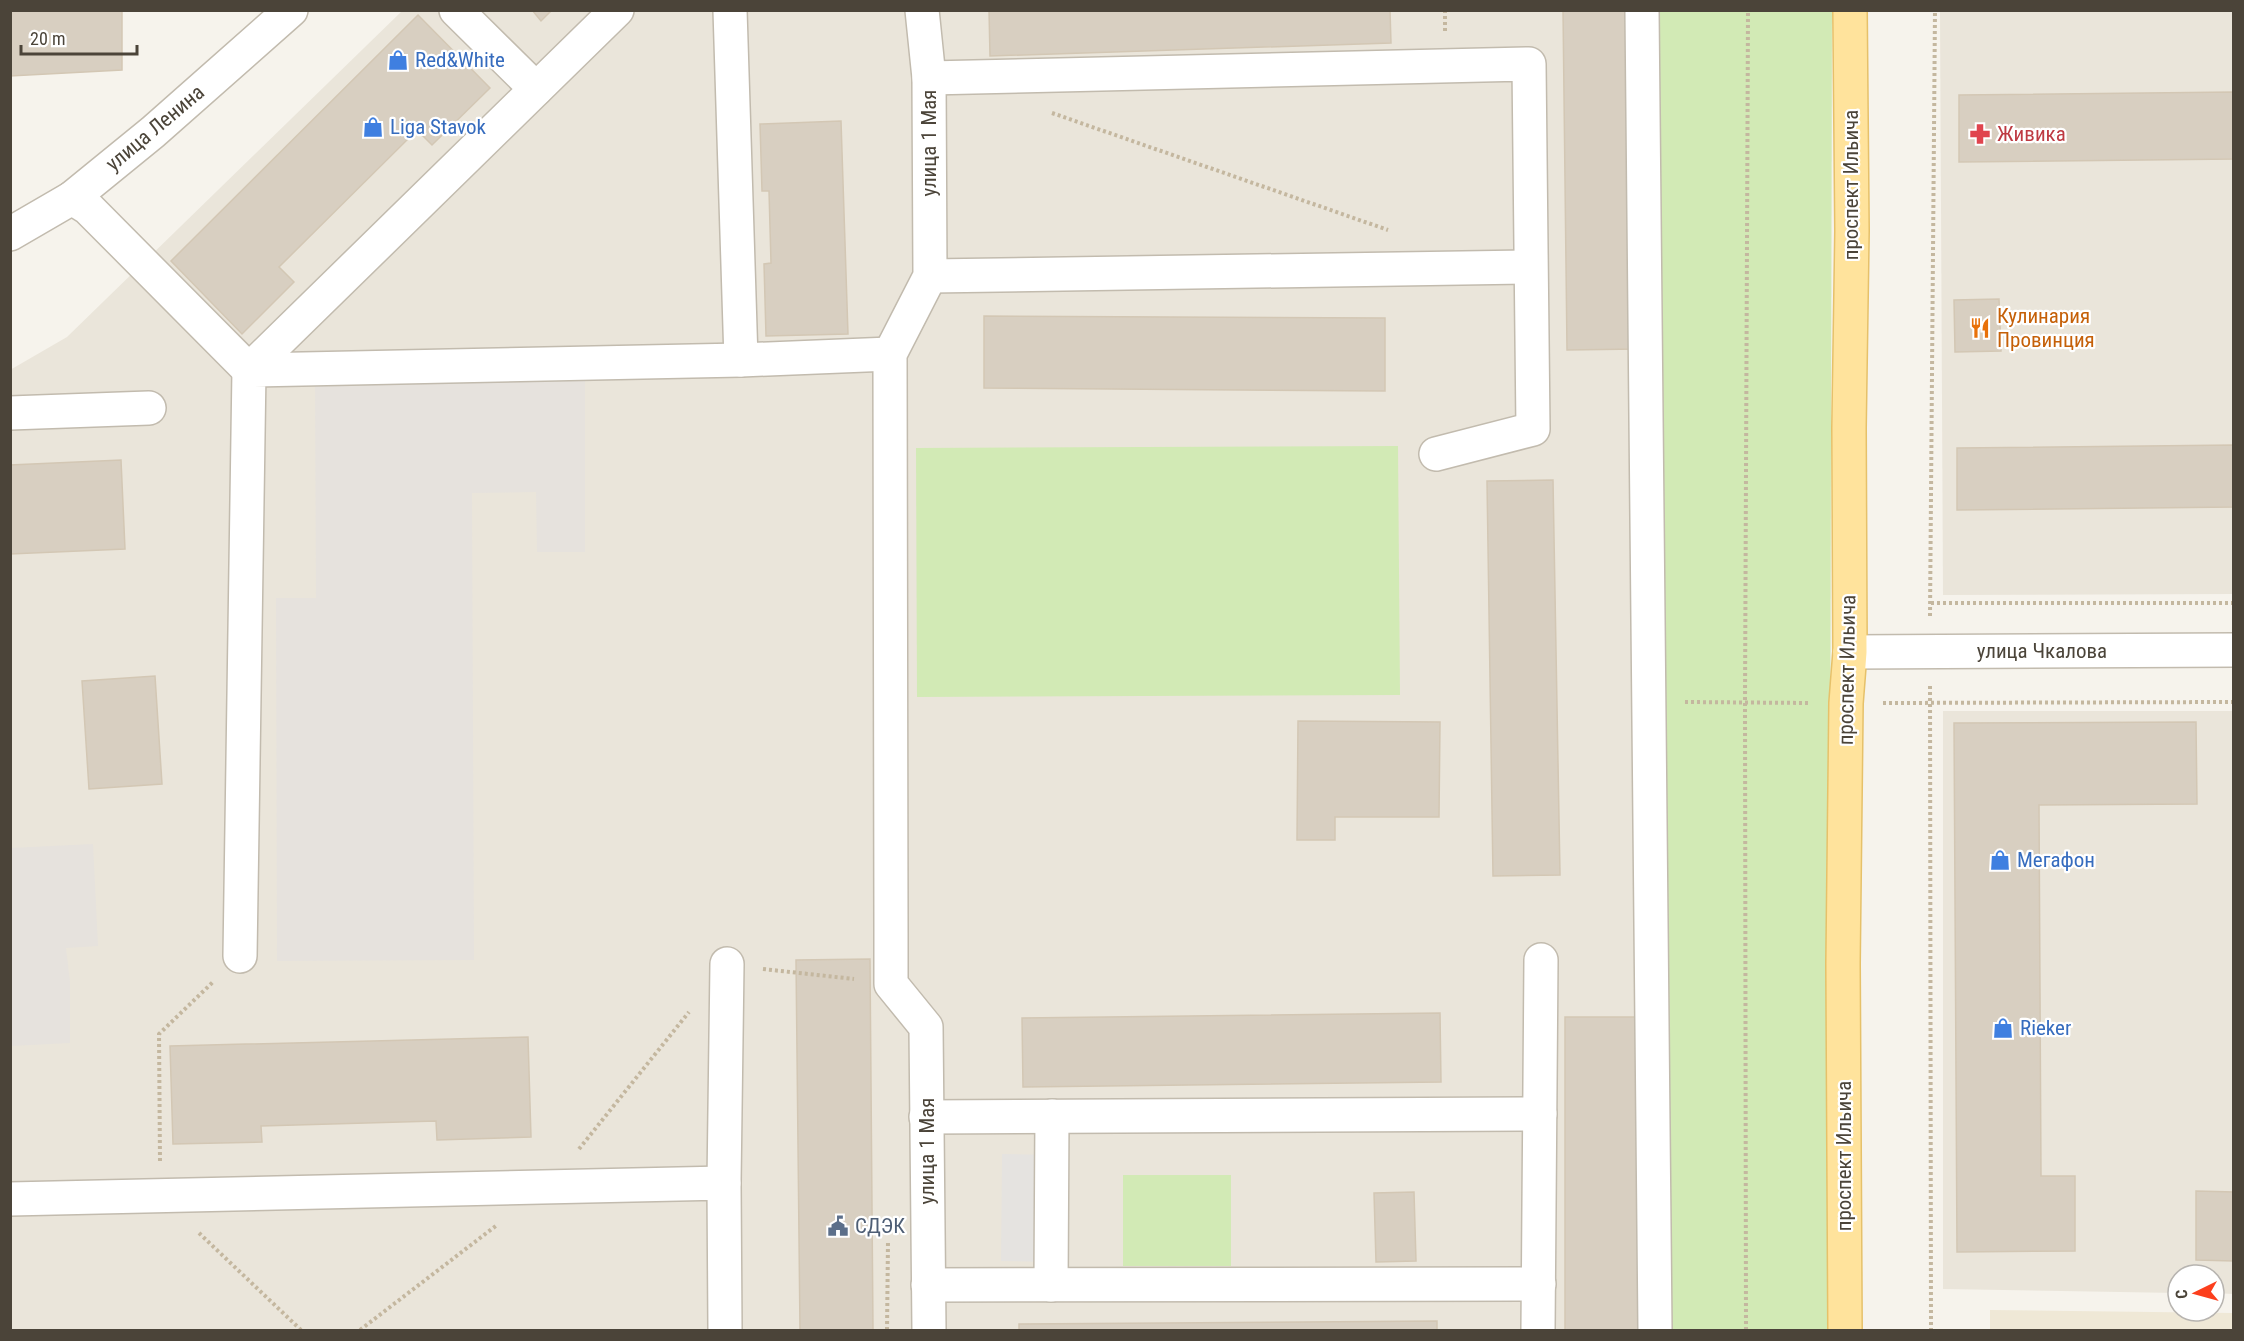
<svg xmlns="http://www.w3.org/2000/svg" width="2244" height="1341" viewBox="0 0 2244 1341" font-family="'Roboto Condensed',sans-serif">
<rect width="100%" height="100%" fill="#f6f3ec"/>
<g fill="#eae5da">
<path d="M402 11H1642L1655 1330H11L10 370 67 337Z"/>
<path d="M1940 11H2233V594L1943 595Z"/>
<path d="M1943 711H2233V1294L2214 1293V1275H2178V1293L1943 1289Z"/>
</g>
<g fill="#e6e2dd">
<path d="M315 374H585V552H537L536 492 472 493 474 960 277 961 276 598H316Z"/>
<path d="M93 844 98 946 66 948 70 982V1043L11 1046V848Z"/>
</g>
<path fill="#efe8d6" d="M1990 1310 2233 1313V1330H1990Z"/>
<g fill="#d2eab5">
<path d="M1642 11H1832L1829 1330H1644Z"/>
<path d="M1398 446 1400 695 917 697 916 448Z"/>
<rect x="1123" y="1175" width="108" height="91"/>
</g>
<path fill="#e5e3e0" d="M1002 1154 1052 1155 1050 1262 1001 1261Z"/>
<g fill="#d8cfc1" stroke="#d3c7b4" stroke-width="1.5">
<path d="M10 10H122V70L10 76Z"/>
<path d="M532 10H552L541 21Z"/>
<path d="M989 10H1390L1391 43 990 56Z"/>
<path d="M1563 10H1633L1637 349 1567 350Z"/>
<path d="M418 15 490 88 432 145 417 130 279 267 294 282 242 334 171 261Z"/>
<path d="M2234 92V159L1959 162V95Z"/>
<path d="M841 121 848 334 766 336 764 264 771 263 769 191H762L760 124Z"/>
<path d="M1999 299 2001 351 1955 352 1954 300Z"/>
<path d="M984 316 1385 318V391L984 388Z"/>
<path d="M2234 445V507L1957 510V448Z"/>
<path d="M121 460 125 549 10 554V465Z"/>
<path d="M1553 480 1560 875 1493 876 1487 481Z"/>
<path d="M155 676 162 784 89 789 82 681Z"/>
<path d="M1298 721 1440 722 1439 817H1335V840H1297Z"/>
<path d="M2196 722 2197 804 2039 805 2041 1176H2075V1251L1957 1252 1954 723Z"/>
<path d="M870 959 873 1330H800L796 960Z"/>
<path d="M1440 1013 1441 1082 1023 1087 1022 1018Z"/>
<path d="M1565 1017H1637L1638 1330H1565Z"/>
<path d="M528 1037 531 1137 437 1140 436 1121 261 1126 262 1142 173 1144 170 1046Z"/>
<path d="M2196 1191 2234 1192V1261L2196 1260Z"/>
<path d="M1414 1192 1416 1261 1376 1262 1374 1193Z"/>
<path d="M1437 1321V1330H1019V1324Z"/>
</g>
<g fill="none" stroke-linecap="round" stroke-linejoin="round">
<g stroke="#c2bbae" stroke-width="36">
<g id="minor">
<path d="M456 10 536 89"/>
<path d="M730 10 741 360 890 354"/>
<path d="M922 10 929 78 930 276 890 354 891 933V984L926 1027 929 1330"/>
<path d="M1642 10 1655 1330"/>
<path d="M929 78 1529 64 1533 429 1436 454"/>
<path d="M72 198 88 208 249 370 617 10"/>
<path d="M10 234 72 198 153 132 291 10"/>
<path d="M930 276 1530 267"/>
<path d="M10 413 149 408"/>
<path d="M1850 652 2234 650"/>
<path d="M240 956 249 370 741 360"/>
<path d="M926 1117 1540 1114"/>
<path d="M724 1183 727 964"/>
<path d="M10 1199 724 1183 725 1330"/>
<path d="M928 1285 1539 1284"/>
<path d="M1051 1285 1052 1116"/>
<path d="M1538 1330 1541 960"/>
</g>
</g>
<g stroke="#e6c16a" stroke-width="36">
<path id="major" d="M1845 1330 1843 964 1846 703 1850 652 1849 428 1852 231 1850 10"/>
</g>
<g stroke="#c4b79f" stroke-width="4" stroke-dasharray="3 3" stroke-linecap="butt">
<path d="M1445 31V10"/>
<path d="M1052 113 1388 230"/>
<path d="M1931 603H2234"/>
<path d="M1930 616 1935 10"/>
<path d="M1930 686 1931 1330"/>
<path d="M1685 702 1809 703"/>
<path d="M1883 703 2234 702"/>
<path d="M763 969 854 979"/>
<path d="M579 1149 689 1012"/>
<path d="M160 1161 159 1034 214 981"/>
<path d="M199 1233 301 1330"/>
<path d="M360 1330 497 1225"/>
<path d="M887 1330 888 1241"/>
<path d="M1746 1330 1745 702 1748 10"/>
</g>
<use href="#minor" stroke="#fff" stroke-width="33"/>
<use href="#major" stroke="#ffe39c" stroke-width="33"/>
</g>
<defs>
<g id="shop-bare" transform="scale(1.62)"><path d="M-5-2.5h2.3a2.7 3.5 0 0 1 5.4 0H5L5.5 6h-11ZM-1.5-2.5h3a1.5 2.3 0 0 0-3 0Z" fill="#3f7fe0" stroke="#fff" stroke-width="2.5" paint-order="stroke"/></g>
<g id="pharmacy-bare" transform="scale(1.62)"><path d="M-2-6h4v4h4v4h-4v4h-4v-4h-4v-4h4Z" fill="#e0444e" stroke="#fff" stroke-width="2.5" paint-order="stroke"/></g>
<g id="restaurant-bare" transform="scale(1.62)"><path d="M-5-6h1v4h1v-4h1v4h1v-4h1v5L-1.5 .5V6h-2V.5L-5-1ZM5-6V6H3V1.5H1.5Q1.5-4 5-6Z" fill="#e8710a" stroke="#fff" stroke-width="2.5" paint-order="stroke"/></g>
<g id="civic-bare" transform="scale(1.62)"><path d="M-.6-6.5H3V-4.5H.6V-3L4-1V1h2V6H-6V1h2V-1L-.6-3ZM-1.2 2.5V6h2.4V2.5Z" fill="#5c6f8a" stroke="#fff" stroke-width="2.5" paint-order="stroke"/></g>
</defs>
<g fill-rule="evenodd">
<use href="#shop-bare" x="398" y="60"/>
<use href="#shop-bare" x="373" y="127"/>
<use href="#pharmacy-bare" x="1980" y="134"/>
<use href="#restaurant-bare" x="1980" y="328"/>
<use href="#shop-bare" x="2000" y="860"/>
<use href="#shop-bare" x="2003" y="1028"/>
<use href="#civic-bare" x="838" y="1226"/>
</g>
<g text-anchor="middle" dominant-baseline="central" stroke-width="4.5" stroke-linejoin="round" paint-order="stroke">
<g font-size="21" fill="#366cbe" stroke="#fff" text-anchor="start">
<text x="415" y="60">Red&amp;White</text>
<text x="390" y="127">Liga Stavok</text>
<text x="2017" y="860">Мегафон</text>
<text x="2020" y="1028">Rieker</text>
</g>
<g font-size="21" fill="#4b4439" stroke="#fff">
<text transform="translate(155 128) rotate(-40)">улица Ленина</text>
<text transform="translate(929 143) rotate(-90)">улица 1 Мая</text>
<text transform="translate(1851 185) rotate(-90)">проспект Ильича</text>
<text x="2042" y="651">улица Чкалова</text>
<text transform="translate(1847 670) rotate(-89)">проспект Ильича</text>
<text transform="translate(927 1151) rotate(-90)">улица 1 Мая</text>
<text transform="translate(1844 1156) rotate(-90)">проспект Ильича</text>
</g>
<g font-size="21" fill="#be3a42" stroke="#fff" text-anchor="start">
<text x="1997" y="134">Живика</text>
</g>
<g font-size="21" fill="#c56008" stroke="#fff" text-anchor="start">
<text x="1997" y="316">Кулинария<tspan x="1997" dy="24">Провинция</tspan></text>
</g>
<g font-size="21" fill="#4e5e75" stroke="#fff" text-anchor="start">
<text x="855" y="1226">СДЭК</text>
</g>
</g>
<rect width="2244" height="1341" fill="none" stroke="#4b4439" stroke-width="24"/>
<g transform="translate(2196 1293) rotate(265)"><circle r="28" fill="#ffffff" stroke="#b7b4b0" stroke-width="1.5"/>
<path d="M0-4.5L10 22L0 15L-10 22Z" fill="#fc3f1d"/>
<text y="-9" font-size="16" font-weight="bold" text-anchor="middle" fill="#4b4439">С</text>
</g>
<path d="M21 45v9h116v-9" fill="none" stroke="#4b4439" stroke-width="3"/>
<text x="30" y="45" font-size="18" fill="#4b4439" stroke="#ffffff" stroke-width="4.5" paint-order="stroke">20 m</text>
</svg>
